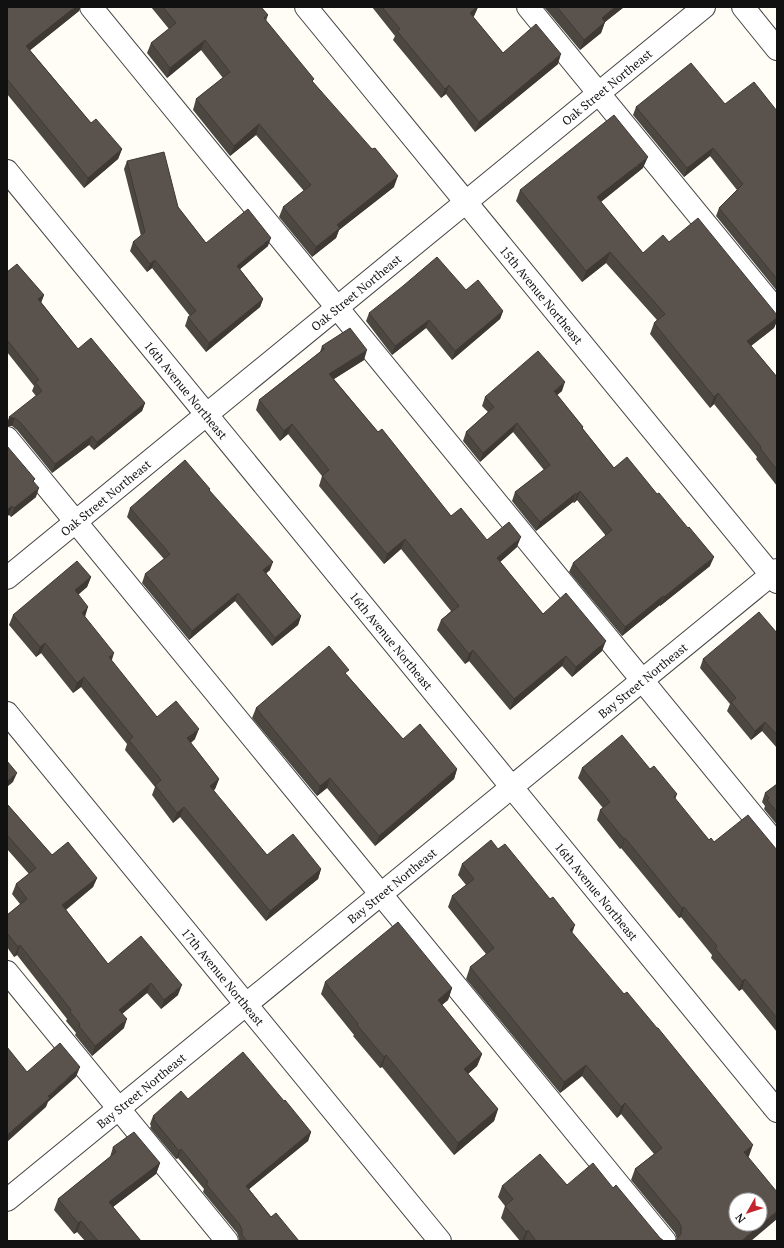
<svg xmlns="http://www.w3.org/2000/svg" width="784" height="1248" viewBox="0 0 784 1248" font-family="'PT Serif',serif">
<rect width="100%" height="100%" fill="#fffdf5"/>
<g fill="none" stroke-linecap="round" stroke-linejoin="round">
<g stroke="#444" stroke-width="24">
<g id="minor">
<path d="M91 7 777 845"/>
<path id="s1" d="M306 7 777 582"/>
<path d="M528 7 777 311"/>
<path d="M743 7 777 49"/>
<path id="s2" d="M7 171 777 1111"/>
<path d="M7 438 665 1241"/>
<path id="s3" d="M7 578 704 7"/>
<path id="s4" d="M7 713 440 1241"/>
<path d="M7 972 227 1241"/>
<path id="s5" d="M7 1200 777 570"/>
</g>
</g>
<use href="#minor" stroke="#fff" stroke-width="22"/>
</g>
<g fill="#4d4742">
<path d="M7 7 79 11 30 50 91 123 122 149 118 159 84 188 7 94Z"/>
<path d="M151 7H261L268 15 266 21 394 187 339 230 336 238 312 257 279 217 283 207 304 191 256 135 230 156 193 110 196 99 223 78 201 50 167 78 147 53 151 43 169 29Z"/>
<path d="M372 7H478L474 16 473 17 503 53 558 64 475 132 446 94 441 98 393 40 395 36Z"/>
<path d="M544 7H624L605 22 601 33 580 50Z"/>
<path d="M725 104 777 111V291L716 216 719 208 737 190 710 156 684 177 633 115 636 107Z"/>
<path d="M127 161 178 207 206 243 268 246 240 269 263 299 260 307 206 352 185 326 188 317 190 316 152 268 147 272 130 251 133 242 141 236 124 169Z"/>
<path d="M643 168 601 202 643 253 669 242 777 315V321L774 328 751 346 777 377V486L756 459 757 457 714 404 710 408 650 334 654 323 657 320 606 263 582 282 516 201 520 190Z"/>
<path d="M7 272 44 295 41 302 78 349 145 403 142 411 94 450 89 445 52 473 17 430 12 426H7L36 396 32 391 34 386 7 352Z"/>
<path d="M466 290 503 311 500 319 452 360 426 328 392 355 366 321 369 313Z"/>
<path d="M322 346 364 360 334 379 378 432 451 516 487 540 517 547 500 562 543 614 602 651 572 677 562 666 510 710 469 661 465 664 437 630 441 620 451 611 401 549 384 564 319 486 322 476 288 434 280 441 256 410 259 400 320 352Z"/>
<path d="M562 391 557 395 583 427V429L614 468 710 566 660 606V605L622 636 569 572 573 563 606 536 577 500 574 503 573 502 536 531 512 501 515 492 544 470 513 432 480 462 463 441 466 432 488 412 482 406 485 397Z"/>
<path d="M7 446 34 482 36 497 11 517 9 515 7 516Z"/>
<path d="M210 489 209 490 270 570 266 573 301 616 298 625 272 646 235 601 189 640 142 583 145 574 164 559 127 517 130 508Z"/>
<path d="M91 577 87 587 78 595 85 617 111 661 157 717 195 739 191 743 219 779 215 789 213 791 267 855 321 869 318 879 266 921 180 817 173 823 152 795 155 787 125 750 127 744 81 687 73 693 41 653 36 657 9 625 13 615Z"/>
<path d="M777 633V748L762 731 751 740 727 711 730 704 700 668 703 659Z"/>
<path d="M347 675 403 739 457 769 454 779 375 846 327 788 317 796 252 718 256 708Z"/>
<path d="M582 768 650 769 677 794 675 800 709 840 714 842 777 850V1032L742 989 739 991 711 958 712 955 681 917 679 918 621 848 620 849 597 820 600 810 603 808 578 778Z"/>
<path d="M777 784V825L764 809 765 806 762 802 765 793Z"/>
<path d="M7 804 52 855 97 878 93 887 66 910 108 964 178 995 161 1009 147 993 122 1014 124 1028 92 1056 75 1035 76 1033 66 1021 67 1019 17 955 14 957 7 947V915L20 904 12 894 16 884 29 874 7 849Z"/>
<path d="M498 849 572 933 749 1156 677 1239 675 1233 631 1180 635 1169 654 1154 621 1114 617 1118 582 1076 560 1093 466 979 470 967 486 954 448 907 452 896 466 885 458 875 462 864Z"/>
<path d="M325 982 452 988 448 1000 442 1005 482 1054 477 1066 468 1074 498 1109 494 1121 454 1155 382 1067 380 1068 353 1036 354 1035 321 994Z"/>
<path d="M188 1099 311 1132 308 1141 249 1189 271 1217 299 1241H239V1239L237 1233 203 1192 204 1189 178 1158 176 1159 150 1128 151 1126 150 1124 153 1116Z"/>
<path d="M113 1147 160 1163 156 1174 113 1207 141 1241H85L77 1232 74 1234 54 1210 58 1199 110 1157Z"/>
<path d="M567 1185 613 1188 660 1238 664 1241H520L501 1218 505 1206 498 1197 502 1186Z"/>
</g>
<g fill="#3f3936">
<path d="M75 7H81L79 11 23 56 26 46Z"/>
<path d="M478 7 474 16 467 22 470 13Z"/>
<path d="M615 7H624L605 22 601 33 580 50 584 40 602 18Z"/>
<path d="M205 40 201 50 167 78 170 68Z"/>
<path d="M561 54 558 64 475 132 479 122Z"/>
<path d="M449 85 446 94 441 98 445 89Z"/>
<path d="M259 124 256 135 230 156 234 146Z"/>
<path d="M713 148 710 156 684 177 687 168Z"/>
<path d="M122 149 118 159 84 188 88 178Z"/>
<path d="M648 157 643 168 593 208 597 197Z"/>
<path d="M398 176 394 187 339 230 336 238 312 257 316 247 337 225Z"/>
<path d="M271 238 268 246 234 274 237 266Z"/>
<path d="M610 252 606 263 582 282 586 271Z"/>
<path d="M155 260 152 268 147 272 150 264Z"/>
<path d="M44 295 41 303 38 299Z"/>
<path d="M263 299 260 307 206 352 209 343Z"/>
<path d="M503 311 500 319 452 360 455 351Z"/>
<path d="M777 318V321L774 328 743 352 747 341Z"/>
<path d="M429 320 426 328 392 355 395 346Z"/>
<path d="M367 350 364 360 326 384 329 374Z"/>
<path d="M565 382 562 391 551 400 554 391Z"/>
<path d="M718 393 714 404 710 408 714 397Z"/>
<path d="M145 403 142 411 94 450 97 442Z"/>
<path d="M9 417 15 418 12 426H7V424Z"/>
<path d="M517 423 513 432 480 462 483 453Z"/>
<path d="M292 424 288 434 280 441 284 431Z"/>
<path d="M92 436 89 445 52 473 55 464Z"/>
<path d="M39 488 36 497 11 517 14 508Z"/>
<path d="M580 491 577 500 574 503 577 494Z"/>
<path d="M576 493 573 502 536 531 540 522Z"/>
<path d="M12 506 9 515 7 516V510Z"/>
<path d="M521 537 517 547 493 568 497 558Z"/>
<path d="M405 539 401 549 384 564 387 554Z"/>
<path d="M714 557 710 566 660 606 664 597Z"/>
<path d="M273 562 270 570 260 579 263 570Z"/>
<path d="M91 577 87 587 71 600 75 590Z"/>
<path d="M238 593 235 601 189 640 192 631Z"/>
<path d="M663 596 660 605 622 636 625 627Z"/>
<path d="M88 607 85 617 82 613Z"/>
<path d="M301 616 298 625 272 646 275 638Z"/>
<path d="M606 641 602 651 572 677 576 667Z"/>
<path d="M45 643 41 653 36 657 40 647Z"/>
<path d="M473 650 469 661 465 664 469 654Z"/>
<path d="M114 653 111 663 109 657Z"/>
<path d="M566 656 562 666 510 710 514 699Z"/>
<path d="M84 677 81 687 73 693 77 683Z"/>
<path d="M765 722 762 731 751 740 755 731Z"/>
<path d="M199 729 195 739 184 748 187 738Z"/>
<path d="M457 769 454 779 375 846 379 836Z"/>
<path d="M17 773 13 782 7 787V781Z"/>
<path d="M330 778 327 788 317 796 320 786Z"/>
<path d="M219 779 215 789 206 796 210 786Z"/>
<path d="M184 807 180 817 173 823 177 813Z"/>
<path d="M625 838 621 848 620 849 624 839Z"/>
<path d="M321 869 318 879 266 921 270 911Z"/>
<path d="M97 878 93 887 59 915 62 905Z"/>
<path d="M684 907 681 917 679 918 682 908Z"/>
<path d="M575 925 571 936 570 930Z"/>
<path d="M20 945 17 955 14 957 18 947Z"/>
<path d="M745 979 742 989 739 991 742 981Z"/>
<path d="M151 983 147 993 116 1019 119 1010Z"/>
<path d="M182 985 178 995 161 1009 164 1000Z"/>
<path d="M452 988 448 1000 433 1012 438 1000Z"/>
<path d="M127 1019 124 1028 92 1056 95 1046Z"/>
<path d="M482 1054 477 1066 460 1081 464 1069Z"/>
<path d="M386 1055 382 1067 380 1068 384 1057Z"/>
<path d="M586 1065 582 1076 560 1093 564 1082Z"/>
<path d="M80 1067 76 1077 48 1102 46 1107 7 1142V1135L48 1096Z"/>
<path d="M625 1103 621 1114 617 1118 621 1107Z"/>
<path d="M498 1109 494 1121 454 1155 458 1143Z"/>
<path d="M311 1132 308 1141 243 1194 246 1186Z"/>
<path d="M753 1145 749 1156 740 1164 744 1152Z"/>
<path d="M181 1149 178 1158 176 1159 179 1151Z"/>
<path d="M160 1163 156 1174 105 1213 109 1202Z"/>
<path d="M777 1211V1219L751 1241H741Z"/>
<path d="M81 1221 77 1232 74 1234 78 1223Z"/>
<path d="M528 1230 524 1241H522L526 1232Z"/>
</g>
<g fill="#5a524d" stroke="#3f3936" fill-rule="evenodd">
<path d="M7 7H75L26 46 91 123 96 119 122 149 88 178 7 79Z"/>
<path d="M163 7H261L268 15 264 18 314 79 312 81 372 149 375 148 398 176 337 225 340 228 316 247 283 207 311 185 259 124 234 146 196 99 230 72 205 40 170 68 151 43 176 23Z"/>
<path d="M382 7H477L470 13 503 53 536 24 561 54 479 122 449 85 445 89 397 31 400 29Z"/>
<path d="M557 7H615L602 18 605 22 584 40Z"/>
<path d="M691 63 725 104 754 82 777 111V279L719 208 743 184 713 148 687 168 636 107Z"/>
<path d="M614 115 648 157 597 197 643 253 663 235 669 242 698 218 777 315V318L747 341 777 377V470L760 448 761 447 718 393 714 397 654 323 665 314 610 252 586 271 520 190Z"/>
<path d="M164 152 178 207 206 243 248 209 271 238 237 266 263 299 209 343 188 317 196 311 155 260 150 264 133 242 145 232 127 161Z"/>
<path d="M437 257 466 290 478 280 503 311 455 351 429 320 395 346 369 313 403 286Z"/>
<path d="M17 264 44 295 38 299 78 349 91 338 145 403 97 442 92 436 55 464 20 422 15 418 9 417 42 391 35 382 39 380 7 340V272Z"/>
<path d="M350 328 367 350 329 374 378 432 382 429 451 516 461 508 487 540 509 522 521 537 497 558 543 614 566 593 606 641 576 667 566 656 514 699 473 650 469 654 441 620 459 606 405 539 387 554 322 476 329 470 292 424 284 431 259 400 324 349 322 346Z"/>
<path d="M538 351 565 382 554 391 583 427 582 428 614 468 627 457 657 494 659 493 688 528 689 527 714 557 664 597 663 596 625 627 573 563 612 530 580 491 577 494 576 493 540 522 515 492 550 465 517 423 483 453 466 432 494 407 485 397Z"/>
<path d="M7 446 35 479 33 481 39 488 14 508 12 506 7 510Z"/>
<path d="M185 460 210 489 209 490 273 562 263 570 301 616 275 638 238 593 192 631 145 574 170 554 130 508Z"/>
<path d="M77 561 91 577 75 590 88 607 82 613 114 653 109 657 157 717 176 701 199 729 187 738 219 779 210 786 267 855 293 834 321 869 270 911 184 807 177 813 155 785 161 780 129 740 133 737 84 677 77 683 45 643 40 647 13 615Z"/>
<path d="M759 612 777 633V650L776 651 777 653V735L765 722 755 731 731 702 736 698 703 659Z"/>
<path d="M329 646 349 670 345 673 403 739 420 724 457 769 379 836 330 778 320 786 256 708Z"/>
<path d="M622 735 650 769 654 766 677 794 674 797 709 840 711 838 714 842 748 815 777 850V1018L745 979 742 981 715 948 717 946 684 907 682 908 625 838 624 839 600 810 610 802 582 768Z"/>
<path d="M7 761 17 773 7 781Z"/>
<path d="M777 784V812L767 800 769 798 765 793Z"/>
<path d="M7 804 52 855 68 842 97 878 62 905 108 964 141 936 182 985 164 1000 151 983 119 1010 127 1019 95 1046 79 1026 80 1024 70 1012 71 1010 20 945 18 947 7 933V915L27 899 16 884 36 868 7 835Z"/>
<path d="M491 840 498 849 505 844 550 899 553 897 575 925 570 930 624 994 627 992 657 1028H658L753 1145 744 1152 777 1192V1211L741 1241H674L677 1239 681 1234V1227L679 1222 635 1169 662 1148 625 1103 621 1107 586 1065 564 1082 470 967 494 948 452 896 474 879 462 864ZM736 1200H760V1224H736Z"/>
<path d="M398 922 452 988 438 1000 482 1054 464 1069 498 1109 458 1143 386 1055 384 1057 357 1025 358 1024 325 982Z"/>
<path d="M60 1043 80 1067 48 1096 50 1098 7 1135V1047L27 1072Z"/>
<path d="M243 1052 284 1101 285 1100 311 1132 246 1186 271 1217 276 1213 299 1241H247L242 1235V1230L240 1225 206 1184 208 1182 181 1149 179 1151 153 1119 155 1118 153 1116 181 1091 188 1099Z"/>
<path d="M134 1132 160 1163 109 1202 141 1241H98L81 1221 78 1223 58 1199 116 1152 113 1147Z"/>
<path d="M540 1154 567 1185 593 1163 613 1188 616 1185 660 1238 664 1241H536L528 1230 526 1232 505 1206 513 1199 502 1186Z"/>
</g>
<g text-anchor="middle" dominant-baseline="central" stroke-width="4" stroke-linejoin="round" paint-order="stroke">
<g font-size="12" fill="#111" stroke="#fff">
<text stroke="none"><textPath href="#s3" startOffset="775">Oak Street Northeast</textPath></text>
<text stroke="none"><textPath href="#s3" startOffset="451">Oak Street Northeast</textPath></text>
<text stroke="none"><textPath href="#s1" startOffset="372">15th Avenue Northeast</textPath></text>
<text stroke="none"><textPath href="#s2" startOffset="283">16th Avenue Northeast</textPath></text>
<text stroke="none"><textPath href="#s3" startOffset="127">Oak Street Northeast</textPath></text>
<text stroke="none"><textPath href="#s2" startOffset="607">16th Avenue Northeast</textPath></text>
<text stroke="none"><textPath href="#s5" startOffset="821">Bay Street Northeast</textPath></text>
<text stroke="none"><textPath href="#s5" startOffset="497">Bay Street Northeast</textPath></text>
<text stroke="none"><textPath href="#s2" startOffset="931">16th Avenue Northeast</textPath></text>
<text stroke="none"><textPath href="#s4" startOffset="341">17th Avenue Northeast</textPath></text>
<text stroke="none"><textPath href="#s5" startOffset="173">Bay Street Northeast</textPath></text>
</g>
</g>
<rect width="784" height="1248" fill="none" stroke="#111111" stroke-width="16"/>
<g transform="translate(748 1212) rotate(231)"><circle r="19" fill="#ffffff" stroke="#a0a0a0"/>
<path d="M0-3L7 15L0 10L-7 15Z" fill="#c4262e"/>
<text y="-6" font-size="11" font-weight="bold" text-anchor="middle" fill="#111111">N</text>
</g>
</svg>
